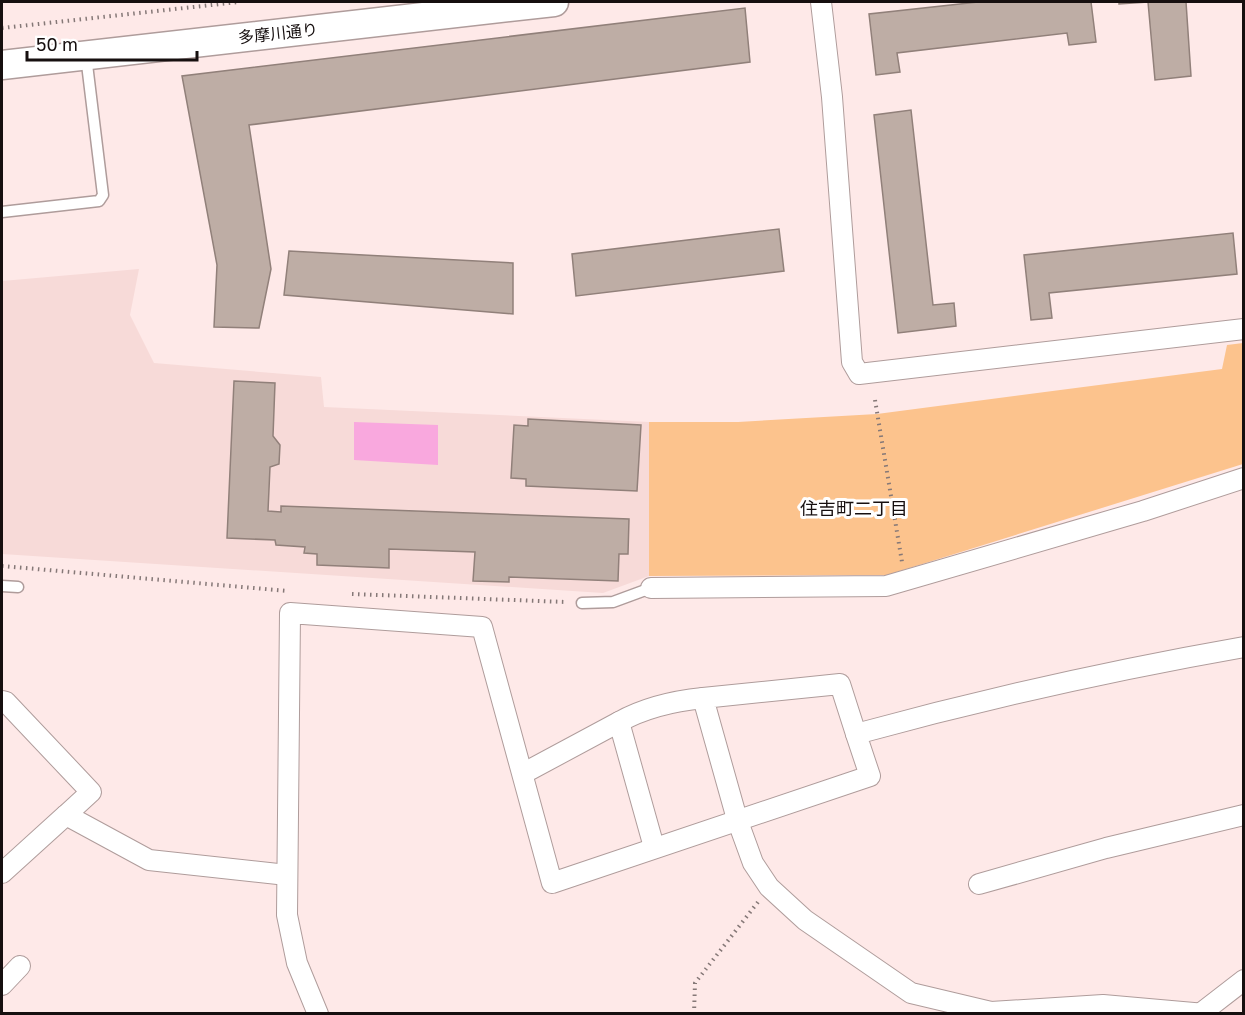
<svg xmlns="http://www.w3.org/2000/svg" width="1245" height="1015" viewBox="0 0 1245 1015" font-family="'Golos Text','Noto Sans JP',sans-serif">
<rect width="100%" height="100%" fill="#fee9e8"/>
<path fill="#f7dad8" d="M139 269 130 315 154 363 321 377 324 407 649 422V576L603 593 2 554V281Z"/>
<path fill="#fcc38d" d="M1243 343V464L887 575 649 576V422H738L877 414 1222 369 1227 345Z"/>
<path fill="#f9a8de" d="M354 422 438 425V465L354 460Z"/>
<g fill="#beada5" stroke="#91807a" stroke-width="1.5">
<path d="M978 2H1091L1096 42 1069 45 1067 33 897 53 900 72 876 75 869 14Z"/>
<path d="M1119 2H1186L1191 76 1155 80 1148 2 1119 4Z"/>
<path d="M745 8 750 62 249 125 271 269 259 328 214 327 217 265 182 76Z"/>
<path d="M911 110 933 305 954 303 956 326 898 333 874 115Z"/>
<path d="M779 229 784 271 576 296 572 254Z"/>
<path d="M1233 233 1237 274 1049 293 1052 318 1031 320 1024 255Z"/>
<path d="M289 251 513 263V314L284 295Z"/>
<path d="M234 381 275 383 273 436 280 445 279 464 270 467 268 511 281 512V506L629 519 628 554H619L618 581 509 577V582L473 581 475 552 389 549V568L317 565V554L304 553 305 547 276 545 275 540 227 538Z"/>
<path d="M528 419 641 425 637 491 526 486V479L511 478 514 425 528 426Z"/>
</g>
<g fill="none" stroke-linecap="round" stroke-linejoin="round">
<g stroke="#af9c9b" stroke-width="13">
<g id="lane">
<path d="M2 212 99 201 103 195 86 56"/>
<path d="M2 586 18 587"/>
<path d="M582 603 613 602 651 588"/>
</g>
</g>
<g stroke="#af9c9b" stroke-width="22">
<g id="street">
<path d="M821 2 832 97 852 362 859 374 1244 329"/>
<path d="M651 588 886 586 1143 511 1244 478"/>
<path d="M2 701 6 702 91 792 66 815"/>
<path d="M619 722C646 707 673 701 703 698"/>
<path d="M856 734 840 684 703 698 737 819 753 863 769 887 805 920 911 993 991 1012 1103 1005 1205 1014"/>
<path d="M524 773 619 722 654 847"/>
<path d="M2 873 66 815 149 860 287 875"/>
<path d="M979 884 1106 848 1244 815"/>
<path d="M2 985 20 966"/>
<path d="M318 1014 297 963 287 915 290 613 482 627 552 883 870 776 856 734C984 699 1113 670 1244 647"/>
<path d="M1200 1014 1244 980"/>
</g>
</g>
<g stroke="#af9c9b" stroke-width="31">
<path id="secondary" d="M2 65 554 2"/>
</g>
<g stroke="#857877" stroke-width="4" stroke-dasharray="1.5 4.5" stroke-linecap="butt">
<path d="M2 28 239 2"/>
<path d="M875 400 902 562"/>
<path d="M2 566 288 591"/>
<path d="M352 594 566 602"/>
<path d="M694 1014 695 983 758 902"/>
</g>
<use href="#lane" stroke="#fff" stroke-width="10"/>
<use href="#street" stroke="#fff" stroke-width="20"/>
<use href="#secondary" stroke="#fff" stroke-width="28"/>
</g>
<g text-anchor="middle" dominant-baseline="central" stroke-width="6" stroke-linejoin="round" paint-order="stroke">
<g font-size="16" fill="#160f0f" stroke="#fff">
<text transform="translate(278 33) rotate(-6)">多摩川通り</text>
</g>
<g font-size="18" fill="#160f0f" stroke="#fff">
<text x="854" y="508">住吉町二丁目</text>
</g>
</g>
<rect width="1245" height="1015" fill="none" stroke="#160f0f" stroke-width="6"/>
<path d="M27 51v9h170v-9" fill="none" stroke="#160f0f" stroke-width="3"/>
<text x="36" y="51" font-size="18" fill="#160f0f" stroke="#ffffff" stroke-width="4.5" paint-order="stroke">50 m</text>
</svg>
